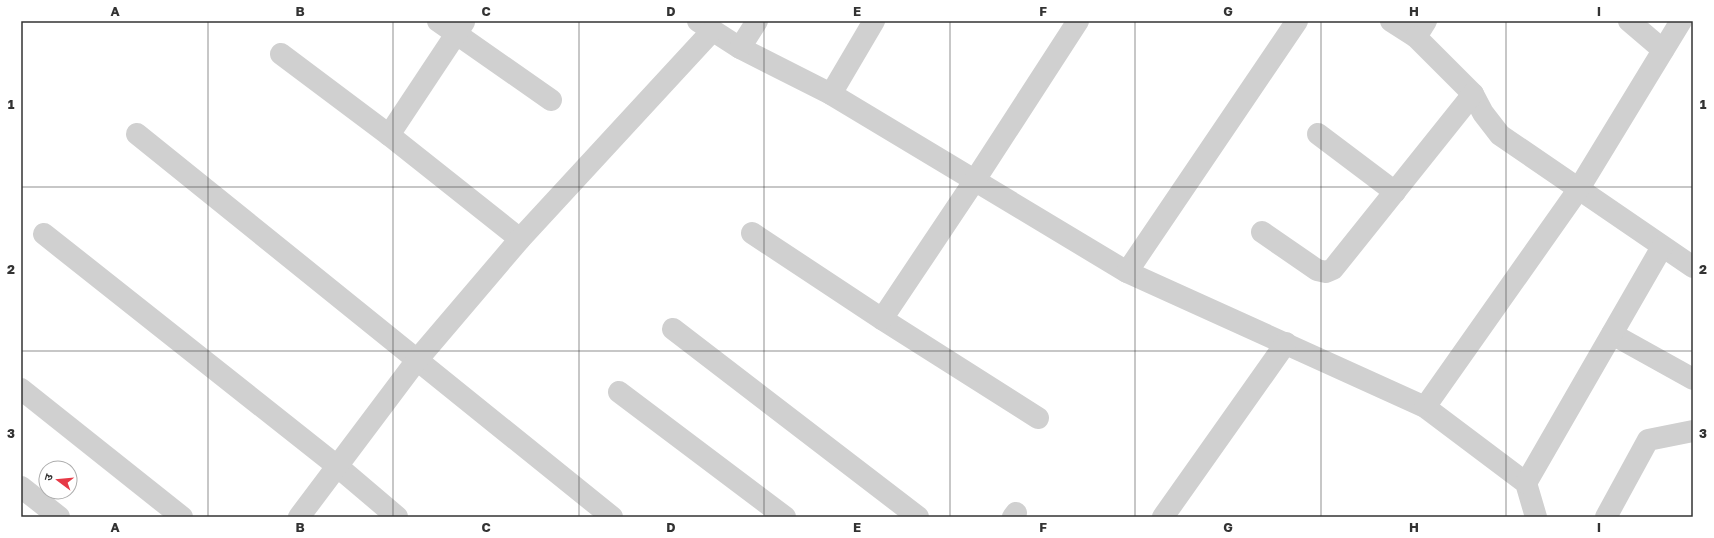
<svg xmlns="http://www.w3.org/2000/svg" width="1714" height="538" viewBox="0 0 1714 538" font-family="'Golos Text','Noto Sans Devanagari',sans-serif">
<rect width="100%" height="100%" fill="#fff"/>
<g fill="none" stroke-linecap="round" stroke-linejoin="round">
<g stroke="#d0d0d0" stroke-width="22">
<path d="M438 21 551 100"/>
<path d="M698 21 740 48 831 94 1127 272 1425 407 1526 483 1536 517"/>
<path d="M1391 21 1416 37 1426 21"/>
<path d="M1629 21 1663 50"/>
<path d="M1416 37 1473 94 1483 113 1500 135 1693 267"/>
<path d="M740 48 757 21"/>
<path d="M281 54 389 135 520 239"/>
<path d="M831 94 874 21"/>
<path d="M137 134 612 517"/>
<path d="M1318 134 1395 192"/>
<path d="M389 135 464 22"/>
<path d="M1262 232 1317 270 1326 272 1333 269 1473 94"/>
<path d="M752 233 882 319 1038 418"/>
<path d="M44 234 337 466 397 517"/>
<path d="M1127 272 1297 21"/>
<path d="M882 319 975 180 1078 21"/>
<path d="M673 329 918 517"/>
<path d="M1612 334 1693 379"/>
<path d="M21 389 182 517"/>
<path d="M619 392 785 517"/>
<path d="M1425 407 1578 190 1681 21"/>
<path d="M1526 483 1662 247"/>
<path d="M21 487 59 517"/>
<path d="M299 517 417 360 520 239 712 31"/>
<path d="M1013 517 1016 513"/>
<path d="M1163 517 1286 343"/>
<path d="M1606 517 1648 440 1693 431"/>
</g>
</g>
<path fill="none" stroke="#333" stroke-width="1" stroke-opacity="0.55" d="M208 21V517M393 21V517M579 21V517M764 21V517M950 21V517M1135 21V517M1321 21V517M1506 21V517M21 187H1693M21 351H1693"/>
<rect width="1714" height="538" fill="none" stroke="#ffffff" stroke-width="44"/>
<g transform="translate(58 480) rotate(286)"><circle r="19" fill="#ffffff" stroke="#adadad"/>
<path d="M0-3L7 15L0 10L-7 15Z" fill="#e63946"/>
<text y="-6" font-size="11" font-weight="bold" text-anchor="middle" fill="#333333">उ</text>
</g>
<rect x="22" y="22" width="1670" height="494" fill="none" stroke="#333" stroke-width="1.5"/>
<g font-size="13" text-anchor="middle" font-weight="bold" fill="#333">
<text x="115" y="16">A</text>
<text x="300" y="16">B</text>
<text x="486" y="16">C</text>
<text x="671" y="16">D</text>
<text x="857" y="16">E</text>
<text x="1043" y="16">F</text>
<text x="1228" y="16">G</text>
<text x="1414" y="16">H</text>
<text x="1599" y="16">I</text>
<text x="11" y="109">1</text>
<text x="1703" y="109">1</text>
<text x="11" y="274">2</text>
<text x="1703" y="274">2</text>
<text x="11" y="438">3</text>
<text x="1703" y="438">3</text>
<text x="115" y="532">A</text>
<text x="300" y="532">B</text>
<text x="486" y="532">C</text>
<text x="671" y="532">D</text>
<text x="857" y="532">E</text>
<text x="1043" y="532">F</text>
<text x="1228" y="532">G</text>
<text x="1414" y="532">H</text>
<text x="1599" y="532">I</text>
</g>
</svg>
